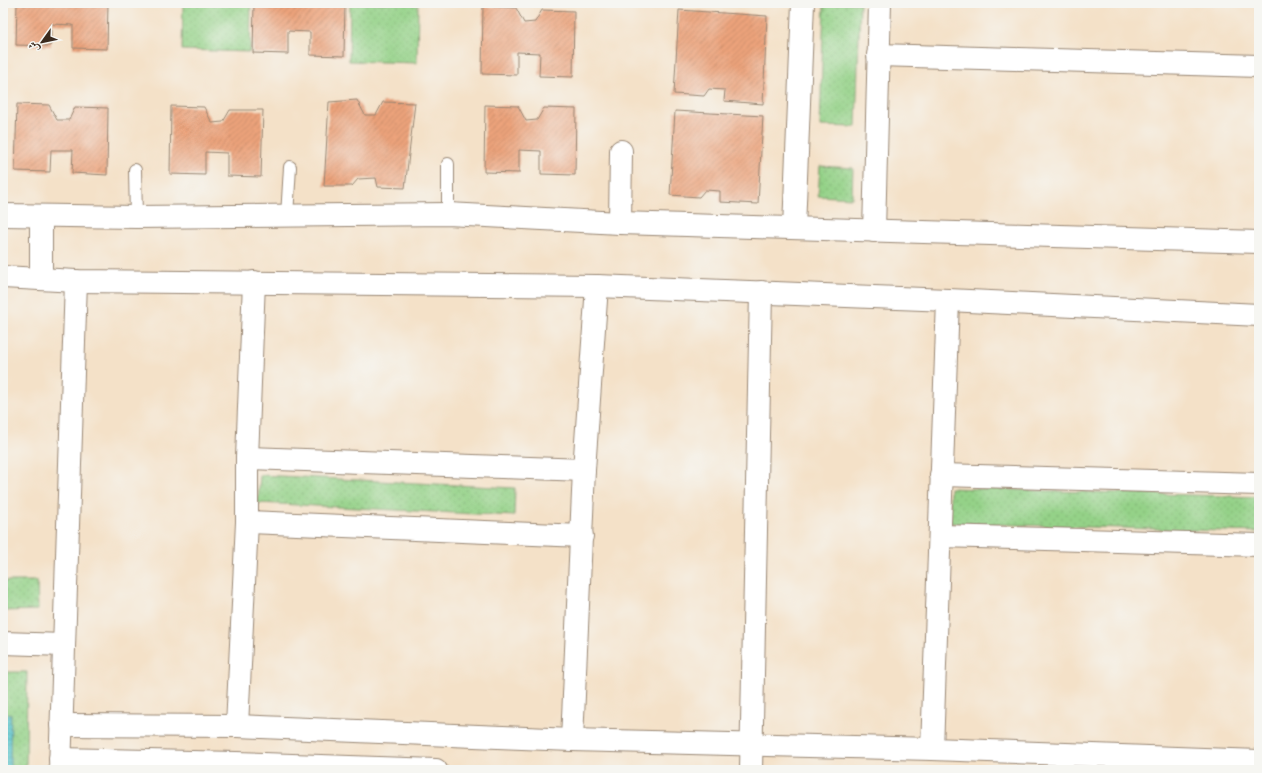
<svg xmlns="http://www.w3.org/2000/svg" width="1262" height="773" viewBox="0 0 1262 773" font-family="Alegreya,Amiri,serif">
<defs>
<pattern id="grass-dots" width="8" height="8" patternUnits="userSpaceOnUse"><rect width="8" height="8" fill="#94d288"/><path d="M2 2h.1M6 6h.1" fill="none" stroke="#80b475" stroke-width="1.8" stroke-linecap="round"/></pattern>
<pattern id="water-rules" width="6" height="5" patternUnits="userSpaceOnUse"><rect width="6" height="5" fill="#59c6ce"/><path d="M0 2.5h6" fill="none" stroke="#4ba1a7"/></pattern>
<pattern id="building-hatch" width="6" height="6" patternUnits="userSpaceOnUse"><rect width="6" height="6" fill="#eca37b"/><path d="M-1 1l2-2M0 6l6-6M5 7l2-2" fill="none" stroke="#c08564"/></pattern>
</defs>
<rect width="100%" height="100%" fill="#f6f6f2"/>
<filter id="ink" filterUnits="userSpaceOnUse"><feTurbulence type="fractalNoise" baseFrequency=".025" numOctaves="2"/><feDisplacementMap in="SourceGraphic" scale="8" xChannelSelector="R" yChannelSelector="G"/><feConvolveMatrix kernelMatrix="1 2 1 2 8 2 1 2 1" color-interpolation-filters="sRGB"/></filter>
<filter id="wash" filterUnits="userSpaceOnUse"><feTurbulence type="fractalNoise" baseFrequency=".012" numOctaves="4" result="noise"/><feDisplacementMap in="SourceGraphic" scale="16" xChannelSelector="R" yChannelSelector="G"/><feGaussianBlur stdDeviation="0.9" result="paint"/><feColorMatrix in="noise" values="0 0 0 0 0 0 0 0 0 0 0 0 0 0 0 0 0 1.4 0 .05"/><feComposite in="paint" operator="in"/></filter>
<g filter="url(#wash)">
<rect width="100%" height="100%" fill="#f4e1c8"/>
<g fill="url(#grass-dots)" stroke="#687e53">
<path d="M183 3H251L250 52 182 50Z"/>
<path d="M350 3H418L417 63 349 61Z"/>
<path d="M824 3H860L856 127 820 126Z"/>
<path d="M820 166 853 168 852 198 818 196Z"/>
<path d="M260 475 515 488 514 516 258 503Z"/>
<path d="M950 488 1259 497V532L950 523Z"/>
<path d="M3 581H37L38 610 3 611Z"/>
<path d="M3 672H27L26 770H3Z"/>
</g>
<path fill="url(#water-rules)" stroke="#4a7876" d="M3 714H11L10 770H3Z"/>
<g id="blocks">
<g fill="url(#building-hatch)">
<path d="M17 3H108L107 49 73 48V25L51 24V46L16 45Z"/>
<path d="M254 3H345L344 56 310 55V32L288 31V54L253 53Z"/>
<path d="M483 6 516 8 524 23 535 22 542 10 574 11 573 77 539 76 540 53 517 52V75L482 74Z"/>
<path d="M679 10 767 16 763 104 724 101 725 90 709 89 704 96 674 94Z"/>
<path d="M357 100 365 115H376L383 102 415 103 405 188 378 187 376 178 358 179 352 186H324L329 102Z"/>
<path d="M17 104 49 105 57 120H69L75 107 108 108 107 175 72 173 73 150H51L50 172 15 171Z"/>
<path d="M485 105 518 106 526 121 537 120 544 108 576 109 575 175 541 174V151L519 150V173L484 172Z"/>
<path d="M171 106 204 107 212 123 223 122 230 110H263L261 177 227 176V153L205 152V175L170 174Z"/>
<path d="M675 111 763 116 758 204 720 202V191L705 190 699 197 670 195Z"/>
</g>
</g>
</g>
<g filter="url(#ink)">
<use href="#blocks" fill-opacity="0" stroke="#988673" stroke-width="1"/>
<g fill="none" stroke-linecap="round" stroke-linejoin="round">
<g stroke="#988673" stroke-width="14">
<g id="service">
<path d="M448 164V214"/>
<path d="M135 170 136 217"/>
<path d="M287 216 290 167"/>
</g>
</g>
<g stroke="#988673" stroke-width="24">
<g id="minor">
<path d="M878 55 1259 66"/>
<path d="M3 215 136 217 448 214 620 223 1259 242"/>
<path d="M41 216V279"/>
<path d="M620 223 621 151"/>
<path d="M794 228 803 3"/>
<path d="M874 231 880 3"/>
<path d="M3 277 76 281 597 286 948 300 1259 315"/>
<path d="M247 458 584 470"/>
<path d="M941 475 1259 484"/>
<path d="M247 522 582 536"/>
<path d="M940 536 1259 545"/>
<path d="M3 643 64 645"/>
<path d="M61 725 237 726 572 740 932 749 1259 761"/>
<path d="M237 726 247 522V458L254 282"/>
<path d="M572 740 584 470 597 286"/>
<path d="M932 749 948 300"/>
<path d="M60 759 236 763 436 770"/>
<path d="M60 770 76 281"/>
<path d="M751 770 761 292"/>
</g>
</g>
<use href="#service" stroke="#fff" stroke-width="12"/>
<use href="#minor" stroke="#fff" stroke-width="22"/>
</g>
</g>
<rect width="1262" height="773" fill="none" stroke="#f6f6f2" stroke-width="16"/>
<g transform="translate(42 42) rotate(237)" stroke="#f6f6f2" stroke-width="3" paint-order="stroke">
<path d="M0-3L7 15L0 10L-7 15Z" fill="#3b2a1e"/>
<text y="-6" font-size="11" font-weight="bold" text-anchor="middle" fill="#3b2a1e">ش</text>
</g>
</svg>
